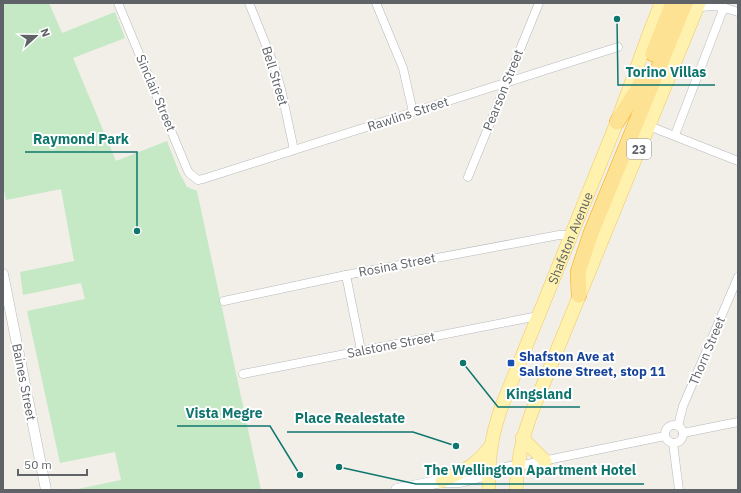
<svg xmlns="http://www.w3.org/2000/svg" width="741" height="493" viewBox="0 0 741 493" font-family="'IBM Plex Sans',sans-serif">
<rect width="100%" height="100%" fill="#f1efe8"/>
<path fill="#c5e8c5" d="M3 3H49L62 33 115 12 125 38 73 58 116 161 167 141 179 172 187 187 197 191 261 490H73L121 480 115 452 60 463 27 311 85 299 81 283 23 295 20 272 74 261 61 189 6 200 3 186Z"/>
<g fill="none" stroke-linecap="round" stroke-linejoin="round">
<g stroke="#b5b8bc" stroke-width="9">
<g id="minor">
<path d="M118 3 187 169 189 173 198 180 203 179 618 47"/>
<path d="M249 3 274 65 281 89 294 150"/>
<path d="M376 3 403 68 413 112"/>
<path d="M697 8C713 4 722 7 738 12"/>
<path d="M649 126 738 161"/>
<path d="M675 135 724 7"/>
<path d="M468 177 539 3"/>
<path d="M346 275 361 350"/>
<path d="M224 301 346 275 559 235H571"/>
<path d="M243 374 538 316"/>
<circle cx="674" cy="434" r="9"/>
<path d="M678 426 683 406 738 277"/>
<path d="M683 433 738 422"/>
<path d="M673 443 679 490"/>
<path d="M518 466 665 436"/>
</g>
</g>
<g stroke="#b5b8bc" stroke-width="11">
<path id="tertiary" d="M3 274 46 490"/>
</g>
<g stroke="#b6babf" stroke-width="13">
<path id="secondary" d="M397 490 442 481H460L518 466"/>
</g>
<g stroke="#f2c960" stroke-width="14">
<g id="primary">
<path d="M522 438 545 461"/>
<path d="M442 481C465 470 474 467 490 447"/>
<path id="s1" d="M489 490C488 459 491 438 501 408L617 122 649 34 661 3"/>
<path d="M516 490C517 463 522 438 531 414L699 3"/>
</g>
</g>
<g stroke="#f9ab00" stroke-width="16">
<g id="motorway">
<path d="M653 54 673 3"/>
<path d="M617 122 638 89 644 75"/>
<path d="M579 295 578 272 591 233 685 3"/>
</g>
</g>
<use href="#minor" stroke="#fff" stroke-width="8"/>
<use href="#tertiary" stroke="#fff" stroke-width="10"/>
<use href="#secondary" stroke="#fff" stroke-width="12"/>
<use href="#primary" stroke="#fff2af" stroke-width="13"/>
<use href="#motorway" stroke="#fde293" stroke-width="15"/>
</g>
<rect fill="#1a4fb4" stroke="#fff" stroke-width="1.5" x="507" y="359" width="8" height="8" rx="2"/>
<g text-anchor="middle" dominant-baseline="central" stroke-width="4" stroke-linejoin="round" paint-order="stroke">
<rect fill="#fff" stroke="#8f9295" stroke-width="1" x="627" y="139" width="24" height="20" rx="3"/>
<g font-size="12" font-weight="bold" fill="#5f6368">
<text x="639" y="149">23</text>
</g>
<g font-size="13" fill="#5f6368" stroke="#fff">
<text transform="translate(275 76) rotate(73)">Bell Street</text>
<text transform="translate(503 90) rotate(-68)">Pearson Street</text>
<text transform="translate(156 93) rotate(67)">Sinclair Street</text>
<text transform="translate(408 114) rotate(-18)">Rawlins Street</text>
<text stroke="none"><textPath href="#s1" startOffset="267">Shafston Avenue</textPath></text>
<text transform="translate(397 265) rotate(-11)">Rosina Street</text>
<text transform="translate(391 345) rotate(-11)">Salstone Street</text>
<text transform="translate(707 351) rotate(-67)">Thorn Street</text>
<text transform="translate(24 382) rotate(79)">Baines Street</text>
</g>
<g font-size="13" font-weight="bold" fill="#164399" stroke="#fff" text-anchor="start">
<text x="519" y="356">Shafston Ave at<tspan x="519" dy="15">Salstone Street, stop 11</tspan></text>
</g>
</g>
<path fill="none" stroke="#0f766e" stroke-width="1.5" d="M617 19L618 85H715M137 231L137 152H25M463 363L498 407H580M300 475L270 426H177M456 446L413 432H287M339 467L416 484H644"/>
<g fill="#0f766e" stroke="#fff" stroke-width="1.5">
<circle cx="617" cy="19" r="4"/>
<circle cx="137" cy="231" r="4"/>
<circle cx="463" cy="363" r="4"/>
<circle cx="300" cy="475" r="4"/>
<circle cx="456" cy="446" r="4"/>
<circle cx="339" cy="467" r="4"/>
</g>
<g font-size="14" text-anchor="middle" font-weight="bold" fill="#0f766e" stroke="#fff" stroke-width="4" stroke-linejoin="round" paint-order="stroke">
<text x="666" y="77">Torino Villas</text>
<text x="81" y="144">Raymond Park</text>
<text x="539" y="399">Kingsland</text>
<text x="224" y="418">Vista Megre</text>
<text x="350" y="423">Place Realestate</text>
<text x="530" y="475">The Wellington Apartment Hotel</text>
</g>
<rect width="741" height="493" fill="none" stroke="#5f6368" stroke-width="8"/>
<g transform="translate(36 36) rotate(69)" stroke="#ffffff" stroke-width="3" paint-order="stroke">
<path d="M0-3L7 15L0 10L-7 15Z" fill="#5f6368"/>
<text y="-6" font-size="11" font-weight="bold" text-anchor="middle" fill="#5f6368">N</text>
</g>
<path d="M18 469v6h69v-6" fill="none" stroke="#5f6368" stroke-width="2"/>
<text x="24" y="469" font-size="12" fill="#5f6368" stroke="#ffffff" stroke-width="3" paint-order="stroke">50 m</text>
</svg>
